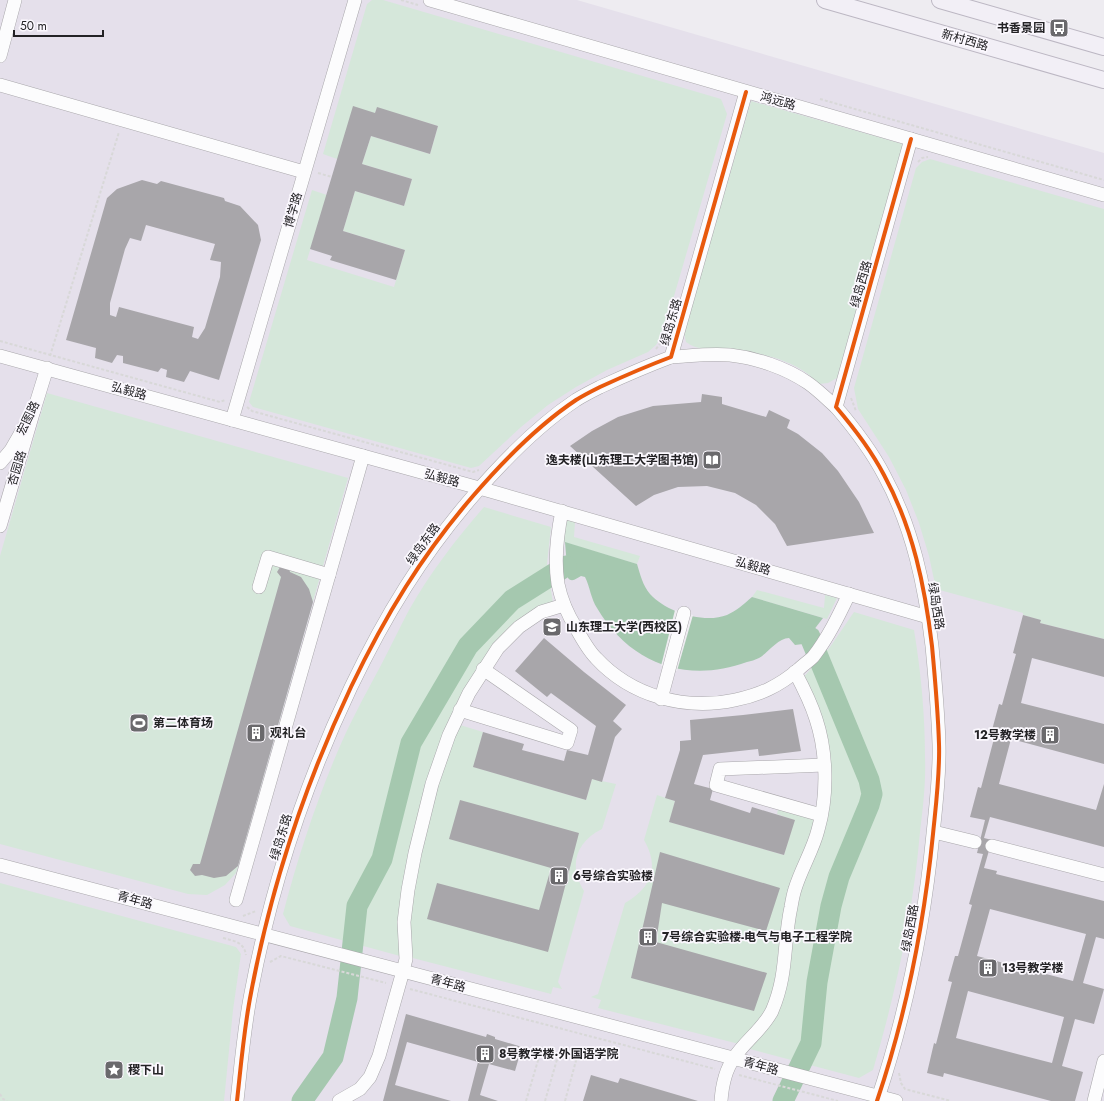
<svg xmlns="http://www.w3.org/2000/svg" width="1104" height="1101" viewBox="0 0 1104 1101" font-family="Jost,'Noto Sans SC',sans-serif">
<rect width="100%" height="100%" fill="#eeecf1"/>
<path fill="#e5e0eb" d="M0 0H577L1104 153V1101H0Z"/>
<g fill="#d5e7da">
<path d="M372 0H383L721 99 727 114 663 334 656 345 648 352 607 370 576 387 548 405 521 427 479 466 471 468 253 407 249 402 312 190 327 195 307 260 394 287 405 250 343 231 355 191 404 206 412 179 362 164 371 136 430 154 438 126 377 108 375 113 337 159 323 154 367 4Z"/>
<path d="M751 101 903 144 837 378 828 383 819 384C814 380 810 375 805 372 788 360 764 354 743 351 725 348 702 354 686 342L684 333Z"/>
<path d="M930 159 1104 209V639L1040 623V620L1023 615V613L936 589 929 556 919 523 906 490 889 457 858 409 854 388 916 168 922 162Z"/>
<path d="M47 393 348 478 236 873 225 885 207 895 188 894 0 844V556Z"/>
<path d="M484 507 551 527 547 564 553 603 513 628 441 747 400 956 290 926 283 914C297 860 315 805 337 753 349 724 365 695 380 667 390 648 399 629 409 610 430 573 456 539 484 507Z"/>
<path d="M565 519 575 522 574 537 640 556 637 564 560 541Z"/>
<path d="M757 590 824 608 825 595 837 598 827 619 752 597Z"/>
<path d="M854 612 914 630C921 672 925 715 925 757 926 782 923 808 920 832 913 913 896 992 873 1070L859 1078 746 1048 767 1026 794 922 801 885 829 791 801 680 830 647Z"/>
<path d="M460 725 483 732 474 767 586 800 592 779 616 784 602 829C576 842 568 865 584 891L558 982 562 989 553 987 551 994 409 957 410 901 435 786Z"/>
<path d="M657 795 675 801 670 822 784 855 794 820 777 814 778 809 816 820 780 979 770 1007 739 1044 598 1008 601 1000 591 997 598 994 625 903C651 888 660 868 644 840Z"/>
<path d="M0 883 236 947 241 954 233 1010 224 1101H0Z"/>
</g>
<path fill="#a5c8af" d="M565 542 637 564C640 574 643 586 650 594 666 612 704 624 727 615 736 611 744 604 752 597L823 618 803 644 795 645 789 638C778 638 768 653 759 658 755 660 751 661 747 662 687 684 630 664 597 608 591 599 590 587 585 577L581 576C577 578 572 583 568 578Z"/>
<path fill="#eeecf1" d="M675 610 693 615 677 671 661 666Z"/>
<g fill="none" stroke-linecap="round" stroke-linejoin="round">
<g stroke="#a5c8af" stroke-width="21">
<path d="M302 1101 333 1057 347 998 357 906 382 859 411 743 468 646 512 600 566 566"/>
<path d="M783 1101 811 1043 817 982 831 906 839 877 869 805 872 794 869 780 810 637"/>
</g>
</g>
<g fill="#a8a6aa" fill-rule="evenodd">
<path d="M353 106 375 113 377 107 438 126 430 154 371 136 362 164 412 179 404 206 355 191 343 231 405 250 396 280 330 260 332 256 310 249Z"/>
<path d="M142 180 157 184 161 181 224 198 225 201 240 206 258 225 261 240 219 380 190 371 184 382 166 377 167 370 161 368 158 372 123 363V356L117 355 112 363 95 358 96 348 66 340 107 198 117 189ZM146 225 215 244 210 260 221 262 220 277 205 328 198 339 192 337 194 327 119 307 116 317 110 315V303L125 249 130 238 141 241Z"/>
<path d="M702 394 722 397V404L766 417 769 410 790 420 787 428 798 434 822 453 838 471 859 502 874 533 787 546 775 524 756 505 735 493 707 486 678 487 654 495 636 506 570 446 592 431 618 417 653 406 701 402Z"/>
<path d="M282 564 288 566 290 572 301 577 309 589 313 602 238 866 226 876 214 878 202 875 195 876 190 870 193 864H200L281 577 277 572Z"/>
<path d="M1023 615 1041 620 1040 623 1104 639V677L1032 658 1021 703 1104 724V764L1011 739 999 784 1096 810 1104 784V847L990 817 984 838 992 840 984 868 997 871 996 874 1104 901V939L1096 937 1083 983 1104 989 1094 1024 1075 1019 1062 1066 1083 1072 1075 1101H1051L944 1073 943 1077 927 1073 934 1043 936 1044 952 982 948 981 955 956H958L972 905 969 904 983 854 977 853 985 820 970 817 978 787 981 788 996 731 992 730 999 704 1002 705 1016 654 1013 653ZM990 909 1086 934 1073 981 977 956ZM968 991 1064 1017 1052 1063 956 1038Z"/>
<path d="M544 638 584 672 626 705 613 721 622 729 615 737 602 782 592 779 586 800 473 767 483 732 524 744 522 750 564 761 567 750 588 755 596 726 551 693 547 697 515 671Z"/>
<path d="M793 709 801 751 759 756 758 749 703 755 694 784 713 789 710 800 750 813 752 807 795 820 784 855 669 822 675 801 665 798 680 750V741L691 740 690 720 743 715Z"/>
<path d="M460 800 579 833 548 952 427 919 437 883 539 910 551 868 449 839Z"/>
<path d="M660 852 780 888 766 931 662 903 656 942 767 973 754 1011 631 978Z"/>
<path d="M406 1014 486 1037 487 1034 495 1037V1039L522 1047 515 1071 489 1064 480 1095 498 1101H468L478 1062 407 1042 395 1085 451 1101H383Z"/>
<path d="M591 1075 618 1083 620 1078 698 1101H583Z"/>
</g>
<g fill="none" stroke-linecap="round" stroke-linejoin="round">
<g stroke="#a9a7ab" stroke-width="14">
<g id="minor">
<path d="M430 0 1104 195"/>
<path d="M0 56 15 0"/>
<path d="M0 85 304 172"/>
<path d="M0 356 490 491 928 617"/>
<path d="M671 357C690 356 711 353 730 355 757 358 786 368 808 383 818 390 827 399 836 407"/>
<path d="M232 420 355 0"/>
<path d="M0 463 11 450 34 410 47 368"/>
<path d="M562 511C557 535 554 559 558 584 561 599 568 615 576 628 582 639 588 650 596 658 631 696 685 711 735 700 760 695 779 686 799 669 803 665 809 661 813 657 828 638 839 615 849 594"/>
<path d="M0 526 34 410"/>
<path d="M259 587 268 557 329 575"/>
<path d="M661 699 684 613"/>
<path d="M460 710 567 743 571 730 483 669"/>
<path d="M821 815 716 785 720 769 824 765"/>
<path d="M934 832 975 842"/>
<path d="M992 846 1104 875"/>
<path d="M0 865 896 1101"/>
<path d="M236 900 363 456"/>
<path d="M237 1101C241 1065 244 1028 251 993 271 887 305 784 351 687 385 616 422 555 473 496 504 460 537 426 576 400 584 395 592 391 600 387 624 376 647 366 671 357L746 92"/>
<path d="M339 1101 360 1089 370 1077 379 1056 403 971 406 959 404 922 408 890 415 853 432 784 449 735 469 693 498 648 519 627 541 612 564 605"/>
<path d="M721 1101C722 1087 726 1069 734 1058 745 1041 763 1029 772 1011 788 974 783 944 791 907 792 901 793 895 795 889 801 869 813 850 818 830 828 796 827 752 816 719 811 703 803 687 795 672"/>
<path d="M877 1101C906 1015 924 925 933 834 936 804 940 774 939 744 938 711 935 678 932 646 925 587 913 528 884 475 871 450 854 428 836 407L911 139"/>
<path d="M1094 1101 1104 1061"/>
</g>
</g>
<g stroke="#bcb7c3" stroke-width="18">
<g id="major">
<path d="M825 0 1104 80"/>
<path d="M940 0 1104 47"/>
</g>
</g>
<g stroke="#d8d8d8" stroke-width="2" stroke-dasharray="3 2" stroke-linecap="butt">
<path d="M401 0 418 5"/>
<path d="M820 99 1104 180"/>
<path d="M918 162 922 158 928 157"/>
<path d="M318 173 332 177"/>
<path d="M0 341 220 402 225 400"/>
<path d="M656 349 662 341"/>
<path d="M50 356 119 132"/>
<path d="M851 398 856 411"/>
<path d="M247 407 252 411 473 472 479 470"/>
<path d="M243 916 256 911"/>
<path d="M223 938C234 941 244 942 246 955"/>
<path d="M270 962 281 956 386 983"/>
<path d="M410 989 715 1069"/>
<path d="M899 1073 901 1083 905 1089 951 1101"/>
<path d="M739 1075 838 1101"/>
<path d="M0 1094 3 1099 7 1101"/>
<path d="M526 1101 542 1047"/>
<path d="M545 1101 558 1056"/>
<path d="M565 1101 577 1057"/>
</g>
<use href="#minor" stroke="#fcfcfd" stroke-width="13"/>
<use href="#major" stroke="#f2eff6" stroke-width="16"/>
<g stroke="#fbf8fe" stroke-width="6">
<g id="cycleway">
<path d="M237 1101C241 1065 244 1028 251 993 271 887 305 784 351 687 385 616 422 555 473 496 504 460 537 426 576 400 584 395 592 391 600 387 624 376 647 366 671 357L746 92"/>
<path d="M877 1101C906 1015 924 925 933 834 936 804 940 774 939 744 938 711 935 678 932 646 925 587 913 528 884 475 871 450 854 428 836 407L911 139"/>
</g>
</g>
<use href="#cycleway" stroke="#e8590c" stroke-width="4"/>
</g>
<defs>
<g id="bus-square" transform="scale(1)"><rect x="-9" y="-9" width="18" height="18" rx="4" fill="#6a696c" stroke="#fbf8fe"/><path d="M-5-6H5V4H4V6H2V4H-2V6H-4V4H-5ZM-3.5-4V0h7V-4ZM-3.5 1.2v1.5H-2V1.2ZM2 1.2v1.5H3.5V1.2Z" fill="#fff"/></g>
<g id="library-square" transform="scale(1)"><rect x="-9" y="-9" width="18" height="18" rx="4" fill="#6a696c" stroke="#fbf8fe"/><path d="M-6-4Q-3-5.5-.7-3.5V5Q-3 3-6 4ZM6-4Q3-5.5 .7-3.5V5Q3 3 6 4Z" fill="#fff"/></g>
<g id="university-square" transform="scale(1)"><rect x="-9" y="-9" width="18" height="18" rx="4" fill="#6a696c" stroke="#fbf8fe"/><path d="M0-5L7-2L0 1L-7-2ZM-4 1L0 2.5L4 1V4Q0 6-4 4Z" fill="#fff"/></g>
<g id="stadium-square" transform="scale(1)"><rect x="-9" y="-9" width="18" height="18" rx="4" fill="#6a696c" stroke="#fbf8fe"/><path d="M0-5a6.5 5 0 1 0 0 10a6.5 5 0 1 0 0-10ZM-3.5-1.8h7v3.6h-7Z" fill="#fff"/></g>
<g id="building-square" transform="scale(1)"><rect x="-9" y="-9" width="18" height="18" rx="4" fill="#6a696c" stroke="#fbf8fe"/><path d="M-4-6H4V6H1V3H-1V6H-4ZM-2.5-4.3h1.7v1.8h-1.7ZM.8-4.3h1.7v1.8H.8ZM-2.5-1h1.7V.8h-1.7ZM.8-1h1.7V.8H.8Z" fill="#fff"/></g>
<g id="sight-square" transform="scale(1)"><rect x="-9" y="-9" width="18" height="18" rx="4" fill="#6a696c" stroke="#fbf8fe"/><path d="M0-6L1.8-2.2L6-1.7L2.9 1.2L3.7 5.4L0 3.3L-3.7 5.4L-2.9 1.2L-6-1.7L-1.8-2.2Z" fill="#fff"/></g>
</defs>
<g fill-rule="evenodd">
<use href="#bus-square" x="1059" y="28"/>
<use href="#library-square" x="712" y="460"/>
<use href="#university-square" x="552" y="627"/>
<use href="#stadium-square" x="139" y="723"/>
<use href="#building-square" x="256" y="733"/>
<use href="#building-square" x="1050" y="735"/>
<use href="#building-square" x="559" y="876"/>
<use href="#building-square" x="648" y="937"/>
<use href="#building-square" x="988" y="968"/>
<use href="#building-square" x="485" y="1054"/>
<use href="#sight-square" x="114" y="1070"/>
</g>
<g text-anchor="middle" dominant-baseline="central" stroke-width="3.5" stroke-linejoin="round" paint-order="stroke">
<g font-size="12" font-weight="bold" fill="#232225" stroke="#fbf8fe" text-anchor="start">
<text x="1045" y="28" text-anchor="end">书香景园</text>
<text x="698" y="460" text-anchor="end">逸夫楼(山东理工大学图书馆)</text>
<text x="566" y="627">山东理工大学(西校区)</text>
<text x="153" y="723">第二体育场</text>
<text x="270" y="733">观礼台</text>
<text x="1036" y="735" text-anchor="end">12号教学楼</text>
<text x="573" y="876">6号综合实验楼</text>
<text x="662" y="937">7号综合实验楼-电气与电子工程学院</text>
<text x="1002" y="968">13号教学楼</text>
<text x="499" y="1054">8号教学楼·外国语学院</text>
<text x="128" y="1070">稷下山</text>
</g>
<g font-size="12" fill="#232225" stroke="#fbf8fe">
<text transform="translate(965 40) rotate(16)">新村西路</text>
<text transform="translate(778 101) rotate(16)">鸿远路</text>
<text transform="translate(293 210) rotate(-74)">博学路</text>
<text transform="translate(861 284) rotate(-74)">绿岛西路</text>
<text transform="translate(671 322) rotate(-74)">绿岛东路</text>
<text transform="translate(129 391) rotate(15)">弘毅路</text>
<text transform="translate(28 418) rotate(-64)">宏图路</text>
<text transform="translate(17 468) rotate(-73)">杏园路</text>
<text transform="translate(442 478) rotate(15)">弘毅路</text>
<text transform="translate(423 544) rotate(-54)">绿岛东路</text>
<text transform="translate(753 566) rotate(16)">弘毅路</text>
<text transform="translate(936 606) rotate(81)">绿岛西路</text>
<text transform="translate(281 837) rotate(-73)">绿岛东路</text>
<text transform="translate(135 900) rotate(15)">青年路</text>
<text transform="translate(910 928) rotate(-80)">绿岛西路</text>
<text transform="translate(448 983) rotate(15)">青年路</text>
<text transform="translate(761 1066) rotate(15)">青年路</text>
</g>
</g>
<path d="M14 30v6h89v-6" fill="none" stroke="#232225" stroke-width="2"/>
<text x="20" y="30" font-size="12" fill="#232225" stroke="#fbf8fe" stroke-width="3" paint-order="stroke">50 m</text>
</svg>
